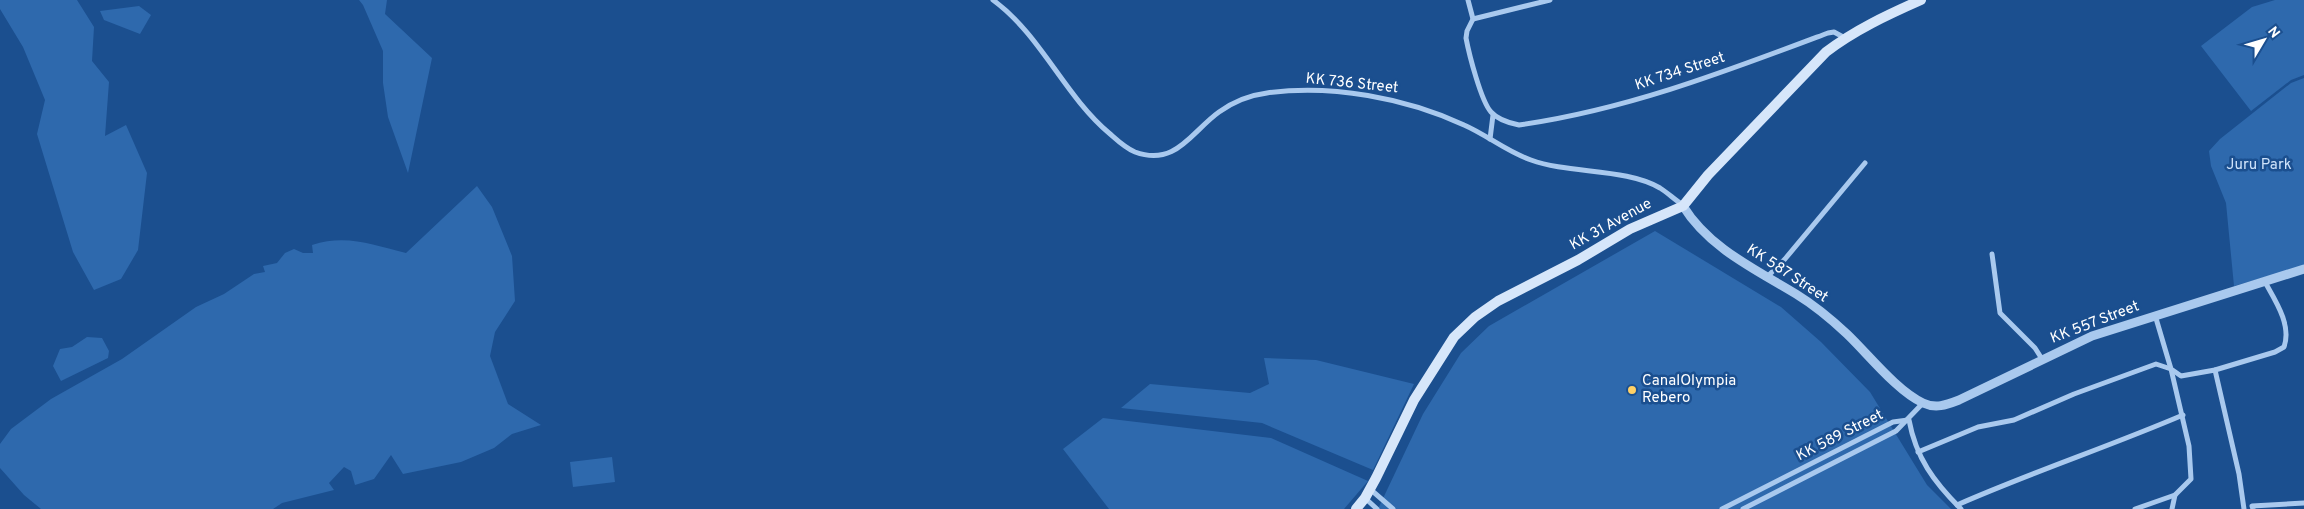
<svg xmlns="http://www.w3.org/2000/svg" width="2304" height="509" viewBox="0 0 2304 509" font-family="Overpass,sans-serif">
<rect width="100%" height="100%" fill="#1b4f8f"/>
<g fill="#2e69ad">
<path d="M0 0H77L94 27 92 61 109 82 105 136 126 125 147 173 138 250 121 279 94 290 73 252 37 134 45 100 23 47 0 9Z"/>
<path d="M359 0H387L385 14 432 58 408 173 388 117 383 83V51L363 5Z"/>
<path d="M2275 0H2304V75L2291 80 2251 111 2201 46 2252 7Z"/>
<path d="M139 6 151 15 140 34 104 20 100 11Z"/>
<path d="M2304 78V266L2234 286 2226 203 2211 166 2209 151 2220 139 2291 83Z"/>
<path d="M477 186 492 207 512 256 515 301 495 332 490 356 508 404 541 425 512 434 494 448 461 462 403 474 391 455 374 479 355 485 351 471 344 467 329 483 334 490 282 503 273 509H41L24 495 0 468V444L11 429 51 399 122 359 196 307 224 294 254 274 265 272 263 266 277 263 285 253 294 249 303 253H313L312 245C347 234 372 245 406 253Z"/>
<path d="M1655 231 1781 307 1821 342 1870 392 1927 485 1951 509H1378L1423 414 1461 353 1489 326Z"/>
<path d="M87 337 102 338 109 351 108 358 61 381 53 366 60 349 72 347Z"/>
<path d="M1264 358 1316 360 1414 384 1373 470 1262 423 1121 408 1150 384 1250 393 1269 384Z"/>
<path d="M1103 418 1271 438 1368 481 1344 509H1109L1063 449Z"/>
<path d="M612 457 615 482 573 487 570 462Z"/>
</g>
<g fill="none" stroke-linecap="round" stroke-linejoin="round">
<g stroke="#a9c9ee" stroke-width="5">
<path d="M993 0C1041 35 1064 95 1109 133 1117 140 1125 148 1135 152 1176 167 1191 132 1219 112 1233 102 1251 95 1267 93 1331 84 1406 98 1464 125 1487 135 1507 152 1531 160 1569 174 1626 168 1660 188 1668 193 1675 200 1683 205"/>
<path d="M1468 0 1473 19 1467 31 1466 38C1469 54 1481 101 1491 112 1498 120 1509 123 1519 125 1626 110 1727 71 1828 33L1834 32 1845 38"/>
<path d="M1473 19 1550 0"/>
<path d="M1490 139 1493 115"/>
<path d="M1992 254 2000 313 2035 348 2042 359"/>
<path d="M1767 277 1785 259 1865 163"/>
<path d="M2155 315 2171 369 2181 376 2215 370 2275 352 2284 347C2292 325 2275 300 2265 282"/>
<path d="M2215 370 2239 474 2244 509"/>
<path d="M1909 420C1916 458 1934 482 1961 509"/>
<path d="M1918 452 1978 427 2014 420 2074 394 2156 364 2171 369 2189 446 2191 479 2175 495 2172 509"/>
<path d="M1370 489 1393 509"/>
<path d="M1365 498 1377 509"/>
<path d="M1957 505C2032 472 2108 447 2183 415"/>
<path d="M1722 509 1893 422 1908 420"/>
<path d="M1743 509 1896 431 1923 403"/>
<path d="M2135 509 2175 495"/>
<path d="M2253 509 2252 506 2304 503"/>
</g>
<path stroke="#a9c9ee" stroke-width="9" d="M1683 206C1709 248 1755 269 1796 294 1814 305 1831 319 1847 334 1868 354 1897 391 1923 403 1936 409 1946 405 1959 400L2092 336 2304 269"/>
<path stroke="#d6e6fa" stroke-width="10" d="M1356 509 1365 498 1376 478 1414 400 1454 337 1475 317 1498 301 1578 260 1630 229 1683 206 1708 175 1826 52C1855 30 1887 15 1921 0"/>
</g>
<circle fill="#ffd166" stroke="#1b4f8f" stroke-width="2" cx="1632" cy="390" r="5"/>
<g text-anchor="middle" dominant-baseline="central" stroke-width="5" stroke-linejoin="round" paint-order="stroke">
<g font-size="15" fill="#fff" stroke="#1b4f8f">
<text transform="translate(1680 72) rotate(-18)">KK 734 Street</text>
<text transform="translate(1352 84) rotate(6)">KK 736 Street</text>
<text transform="translate(1611 225) rotate(-29)">KK 31 Avenue</text>
<text transform="translate(1787 274) rotate(33)">KK 587 Street</text>
<text transform="translate(2095 323) rotate(-21)">KK 557 Street</text>
<text transform="translate(1840 436) rotate(-27)">KK 589 Street</text>
</g>
<g font-size="15" fill="#cfe3fa" stroke="#1b4f8f">
<text x="2259" y="165">Juru Park</text>
</g>
<g font-size="15" fill="#fff" stroke="#1b4f8f" text-anchor="start">
<text x="1642" y="381">CanalOlympia<tspan x="1642" dy="17">Rebero</tspan></text>
</g>
</g>
<g transform="translate(2264 40) rotate(52)" stroke="#1b4f8f" stroke-width="4" paint-order="stroke">
<path d="M0-4L9 19L0 12L-9 19Z" fill="#ffffff"/>
<text y="-8" font-size="14" font-weight="bold" text-anchor="middle" fill="#ffffff">N</text>
</g>
</svg>
